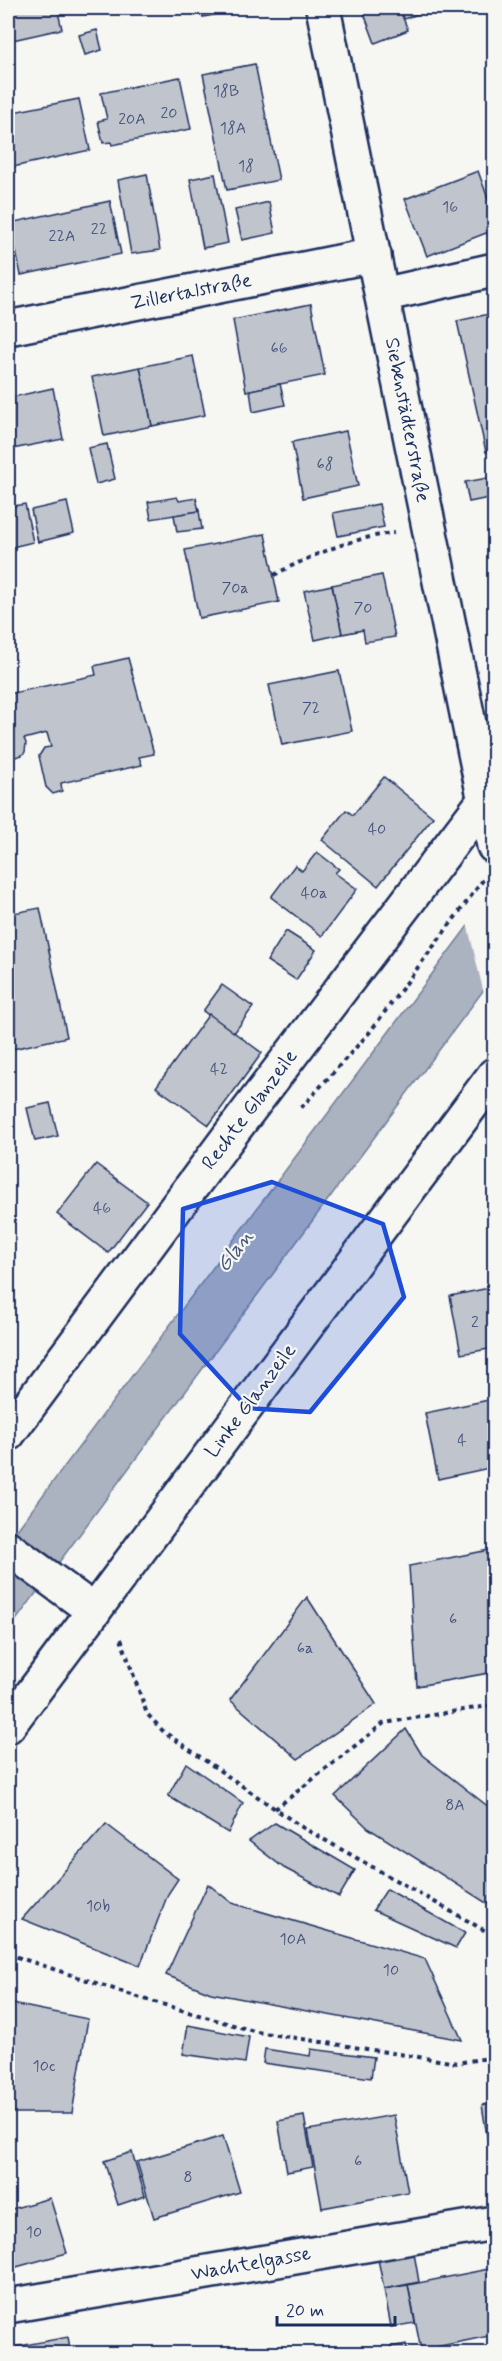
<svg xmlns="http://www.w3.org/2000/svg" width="502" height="2361" viewBox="0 0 502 2361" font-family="Mynerve,sans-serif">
<rect width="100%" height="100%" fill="#f6f6f2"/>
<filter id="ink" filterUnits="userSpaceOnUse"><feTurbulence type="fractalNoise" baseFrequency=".0167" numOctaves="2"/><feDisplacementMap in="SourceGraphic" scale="12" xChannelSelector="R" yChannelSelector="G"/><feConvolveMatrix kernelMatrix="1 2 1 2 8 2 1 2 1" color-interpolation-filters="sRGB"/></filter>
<g filter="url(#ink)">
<path fill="#abb2c0" stroke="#717e99" stroke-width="1.5" d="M494 891V976L8 1631V1542Z"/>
<path fill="#f6f6f2" d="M494 888V981L484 994 467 923Z"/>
<g fill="#c0c4cd" stroke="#1b2f5e" stroke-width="1.5">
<path d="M8 8H57L62 29 8 41Z"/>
<path d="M201 8H248L203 17Z"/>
<path d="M362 8H399L408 30 375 43Z"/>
<path d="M399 8H434L404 19Z"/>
<path d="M97 30 102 50 85 55 79 35Z"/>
<path d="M255 64 279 180 227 190 203 74Z"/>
<path d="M180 77 191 129 112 145 111 142 103 143 98 121 107 119 101 93Z"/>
<path d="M79 99 90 150 8 168V113Z"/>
<path d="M478 171 494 215V230L427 256 405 199Z"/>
<path d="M147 174 160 250 131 254 118 180Z"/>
<path d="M215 174 228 243 203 248 190 179Z"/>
<path d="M494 193V215L487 196Z"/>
<path d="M110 201 121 254 21 275 10 223Z"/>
<path d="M269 202 275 233 242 240 235 210Z"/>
<path d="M494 231V253L487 233Z"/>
<path d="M311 304 325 375 246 391 233 320Z"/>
<path d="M494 313V450L486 452 457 321Z"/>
<path d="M193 356 205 415 152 426 140 367Z"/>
<path d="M140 367 152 426 104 436 92 377Z"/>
<path d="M280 384 285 405 253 412 250 390Z"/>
<path d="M53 388 63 439 12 449 8 427V398Z"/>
<path d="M346 431 358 486 303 498 292 442Z"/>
<path d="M107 444 115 479 96 484 88 448Z"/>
<path d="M494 477V497L469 502 465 482Z"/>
<path d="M177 497 179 501 196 498 199 511 151 519 148 502Z"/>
<path d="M67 502 74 533 38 542 31 510Z"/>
<path d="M25 504 33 542 8 548V507Z"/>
<path d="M379 504 384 527 338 536 333 513Z"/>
<path d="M199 511 202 529 177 532 174 515Z"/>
<path d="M265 534 279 602 199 618 185 550Z"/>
<path d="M382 575 395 637 365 642 363 630 342 634 332 585Z"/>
<path d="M332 585 342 634 315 640 304 591Z"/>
<path d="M128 658 154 754 139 757 142 765 61 783 62 791 53 794 46 787 39 756 44 748 51 747 47 733 24 739 26 743 25 752 22 755 8 759V694L96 675 94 666Z"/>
<path d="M339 671 352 731 282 745 269 685Z"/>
<path d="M384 777 433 817 378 886 322 840 346 810 353 815Z"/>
<path d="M317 852 339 869 335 873 357 889 322 936 271 897 295 865 302 871Z"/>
<path d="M40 908 67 1037 8 1050V914Z"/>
<path d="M286 931 316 950 296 980 267 961Z"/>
<path d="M222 985 253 1007 234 1033 203 1011Z"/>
<path d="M209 1014 262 1053 209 1125 156 1087Z"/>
<path d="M50 1103 58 1136 35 1141 27 1108Z"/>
<path d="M96 1164 147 1202 108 1253 57 1214Z"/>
<path d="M494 1287V1348L461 1354 450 1296Z"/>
<path d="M494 1399V1467L438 1479 425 1413Z"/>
<path d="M494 1549V1672L417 1686 409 1566Z"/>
<path d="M307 1597 376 1704 298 1759 230 1700Z"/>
<path d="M406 1729 422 1755 494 1811V1908L368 1828 335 1796Z"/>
<path d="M186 1763 243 1803 228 1833 168 1796Z"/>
<path d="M275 1823 355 1870 339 1897 284 1868 249 1841Z"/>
<path d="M106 1824 178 1879 168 1894 140 1966 22 1919Z"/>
<path d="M208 1884 232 1903 425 1959 462 2040 211 1993 166 1975Z"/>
<path d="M387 1889 465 1933 456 1948 373 1910Z"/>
<path d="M8 2003 88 2019 72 2113H8Z"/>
<path d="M188 2025 249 2037 245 2063 183 2054Z"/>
<path d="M265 2049 310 2056 311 2049 374 2057 371 2078 263 2063Z"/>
<path d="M494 2102V2180L482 2105Z"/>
<path d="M394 2115 408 2192 322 2208 308 2130Z"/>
<path d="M304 2116 313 2167 287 2172 278 2121Z"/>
<path d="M223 2136 240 2192 154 2218 137 2162Z"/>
<path d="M132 2152 145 2196 118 2205 104 2161Z"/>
<path d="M50 2198 67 2253 9 2269 8 2210Z"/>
<path d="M414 2253 419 2282 384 2289 378 2259Z"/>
<path d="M494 2268V2335L421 2350 408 2285Z"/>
<path d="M408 2285 415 2323 391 2327 384 2289Z"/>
<path d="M68 2337 71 2354H8V2348Z"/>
<path d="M406 2344 408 2354H391L390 2347Z"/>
</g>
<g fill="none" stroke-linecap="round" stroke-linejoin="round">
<g stroke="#1b2f5e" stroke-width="38">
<g id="minor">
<path d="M382 295 494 270"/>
<path d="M8 328 374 255"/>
<path d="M8 1434 233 1131 494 788"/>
<path d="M8 1548 94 1611"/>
<path d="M8 1726 494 1075"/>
<path d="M8 2306 494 2223"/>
</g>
</g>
<g stroke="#1b2f5e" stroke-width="38">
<path id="tertiary" d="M323 8 494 846"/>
</g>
<g stroke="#1b2f5e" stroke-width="4" stroke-dasharray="4.5 4.5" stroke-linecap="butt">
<path d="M274 575C312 555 351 538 394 533"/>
<path d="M301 1108 369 1033 483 880"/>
<path d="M121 1639 147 1714 164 1732 300 1826 491 1934 494 1948"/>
<path d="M275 1809 384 1723 494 1705"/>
<path d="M8 1954 141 1998 257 2032 457 2063 494 2057"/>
</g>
<use href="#minor" stroke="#f6f6f2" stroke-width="33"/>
<use href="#tertiary" stroke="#f6f6f2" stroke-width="33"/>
</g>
</g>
<path fill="#1d4ed8" fill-opacity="0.2" stroke="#1d4ed8" stroke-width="4.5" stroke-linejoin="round" d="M272 1182 383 1224 404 1297 310 1412 248 1408 180 1334 183 1209Z"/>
<g text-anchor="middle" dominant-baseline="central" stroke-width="4.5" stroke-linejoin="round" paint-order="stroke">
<g font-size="16" fill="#44547a">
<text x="226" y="91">18B</text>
<text x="169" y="113">20</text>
<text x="132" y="119">20A</text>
<text x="233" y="128">18A</text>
<text x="246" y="166">18</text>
<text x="450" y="207">16</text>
<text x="99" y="229">22</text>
<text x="62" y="236">22A</text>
<text x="279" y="348">66</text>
<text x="325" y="464">68</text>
<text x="235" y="588">70a</text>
<text x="363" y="608">70</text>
<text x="311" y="708">72</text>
<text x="377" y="829">40</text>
<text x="314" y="893">40a</text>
<text x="219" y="1069">42</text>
<text x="102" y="1208">46</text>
<text x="475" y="1322">2</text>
<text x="462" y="1440">4</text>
<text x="453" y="1619">6</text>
<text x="305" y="1648">6a</text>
<text x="455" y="1805">8A</text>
<text x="98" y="1906">10b</text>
<text x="293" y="1939">10A</text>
<text x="391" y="1970">10</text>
<text x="44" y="2066">10c</text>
<text x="358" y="2161">6</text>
<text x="188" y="2177">8</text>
<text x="34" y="2232">10</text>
</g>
<g font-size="20" fill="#1b2f5e" stroke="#f6f6f2">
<text transform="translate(191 292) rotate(-11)">Zillertalstraße</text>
<text transform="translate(407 420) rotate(79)">Siebenstädterstraße</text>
<text transform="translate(250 1110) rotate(-53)">Rechte Glanzeile</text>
<text transform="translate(251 1401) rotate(-53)">Linke Glanzeile</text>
<text transform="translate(251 2264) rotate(-10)">Wachtelgasse</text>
</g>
<g font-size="21" font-style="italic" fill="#46567b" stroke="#f6f6f2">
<text transform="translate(235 1251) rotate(-53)">Glan</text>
</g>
</g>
<rect width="502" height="2361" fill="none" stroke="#f6f6f2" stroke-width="30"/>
<rect x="15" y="15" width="472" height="2331" fill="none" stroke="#1b2f5e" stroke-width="2" filter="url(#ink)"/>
<path d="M277 2316v9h118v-9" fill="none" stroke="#1b2f5e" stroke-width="3"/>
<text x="286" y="2316" font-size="18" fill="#1b2f5e" stroke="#f6f6f2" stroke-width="4.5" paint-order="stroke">20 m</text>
</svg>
